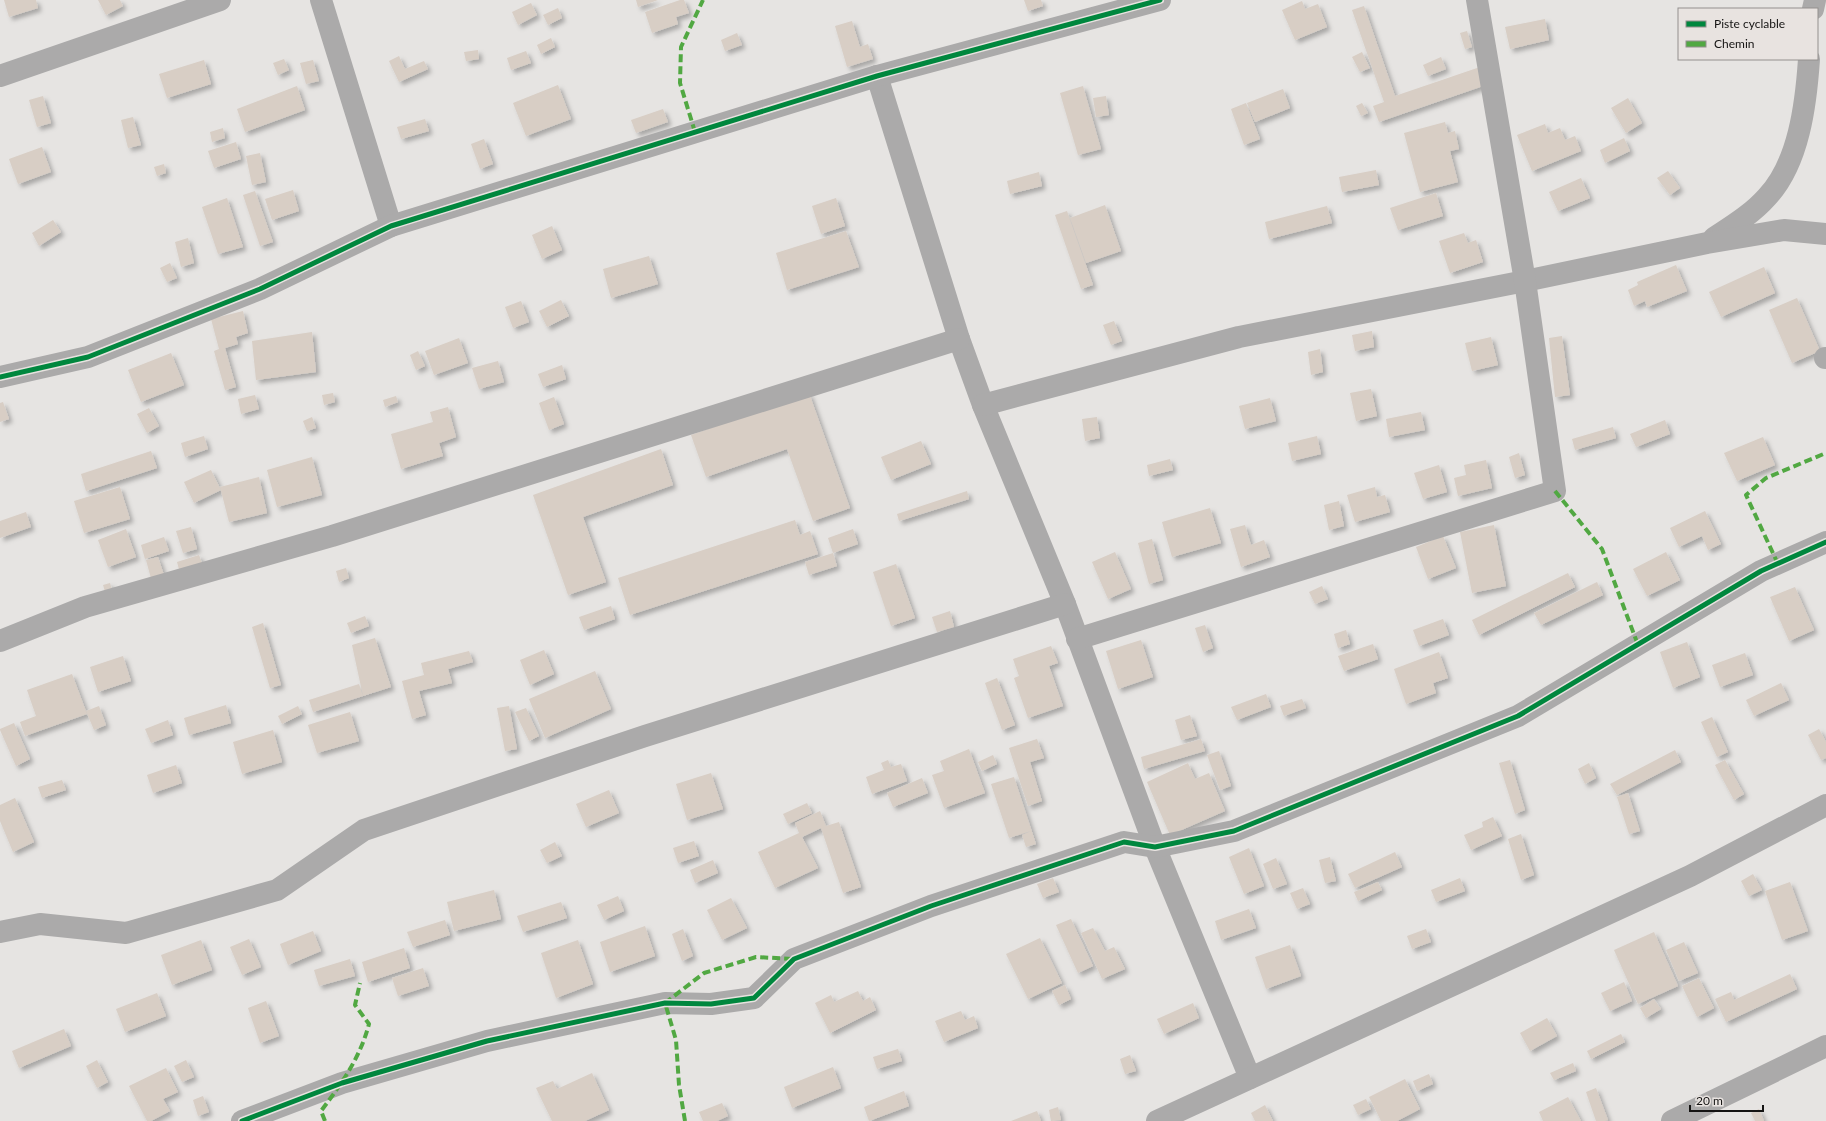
<svg xmlns="http://www.w3.org/2000/svg" width="1826" height="1121" viewBox="0 0 1826 1121" font-family="Lato,sans-serif">
<defs>
<filter id="shadow"><feDropShadow dx="3.5" dy="3.5" stdDeviation="2" flood-color="#0004"/></filter>
</defs>
<rect width="100%" height="100%" fill="#e6e4e2"/>
<g fill="#d8cec5" filter="url(#shadow)">
<path d="M4 0H36L38 8 9 17Z"/>
<path d="M98 0H120L123 6 106 15Z"/>
<path d="M636 0H658L638 7Z"/>
<path d="M680 0H684L689 13 676 17 678 24 652 33 645 12Z"/>
<path d="M1024 0H1041L1043 6 1028 11Z"/>
<path d="M1302 1 1305 9 1318 4 1327 27 1295 40 1282 10Z"/>
<path d="M531 3 537 15 518 25 512 12Z"/>
<path d="M1364 6 1395 96 1480 67 1486 85 1379 122 1373 106 1384 102 1352 10Z"/>
<path d="M558 8 562 18 548 25 543 15Z"/>
<path d="M1545 19 1549 40 1510 49 1505 27Z"/>
<path d="M852 21 860 47 868 44 873 59 847 67 835 26Z"/>
<path d="M1467 31 1472 47 1465 49 1460 33Z"/>
<path d="M737 33 742 45 725 51 721 40Z"/>
<path d="M551 38 555 47 541 54 537 45Z"/>
<path d="M478 50 479 59 466 61 464 52Z"/>
<path d="M526 51 531 63 511 70 507 58Z"/>
<path d="M1362 52 1370 68 1360 72 1352 57Z"/>
<path d="M399 56 405 69 424 61 428 69 399 82 389 61Z"/>
<path d="M1441 57 1446 69 1428 76 1423 65Z"/>
<path d="M284 59 289 70 278 75 273 63Z"/>
<path d="M204 60 211 84 167 98 159 74Z"/>
<path d="M313 60 319 81 306 84 300 63Z"/>
<path d="M558 85 571 119 526 136 513 103Z"/>
<path d="M297 86 305 110 245 132 237 109Z"/>
<path d="M1083 86 1101 149 1078 155 1060 93Z"/>
<path d="M1283 89 1290 108 1255 122 1247 103Z"/>
<path d="M43 96 51 123 37 127 29 100Z"/>
<path d="M1106 96 1109 115 1096 117 1093 98Z"/>
<path d="M1628 98 1642 123 1626 133 1611 108Z"/>
<path d="M1246 103 1260 139 1244 145 1231 109Z"/>
<path d="M1362 103 1368 113 1361 116 1356 106Z"/>
<path d="M663 109 668 122 636 133 631 120Z"/>
<path d="M133 117 141 145 128 148 121 120Z"/>
<path d="M425 119 429 131 401 139 397 127Z"/>
<path d="M1445 122 1448 133 1455 131 1459 149 1450 151 1458 182 1420 192 1404 133Z"/>
<path d="M1545 124 1548 133 1560 128 1565 140 1575 136 1581 151 1532 171 1517 135Z"/>
<path d="M223 128 225 138 212 142 210 132Z"/>
<path d="M1624 138 1630 151 1605 163 1600 150Z"/>
<path d="M484 139 493 164 480 169 471 144Z"/>
<path d="M236 142 241 159 214 168 208 151Z"/>
<path d="M42 147 51 172 18 184 9 159Z"/>
<path d="M260 153 266 182 252 185 246 156Z"/>
<path d="M164 164 166 173 157 176 154 167Z"/>
<path d="M1376 170 1379 185 1342 192 1339 177Z"/>
<path d="M1668 171 1680 188 1670 195 1657 178Z"/>
<path d="M1039 172 1042 186 1010 194 1007 181Z"/>
<path d="M1581 178 1590 198 1558 211 1549 192Z"/>
<path d="M293 190 299 211 272 220 265 199Z"/>
<path d="M255 191 273 242 260 246 243 195Z"/>
<path d="M1436 193 1443 216 1398 230 1390 208Z"/>
<path d="M227 198 243 247 218 254 202 207Z"/>
<path d="M836 198 845 226 821 234 812 206Z"/>
<path d="M1105 205 1121 251 1086 263 1070 218Z"/>
<path d="M1327 206 1332 223 1269 239 1265 222Z"/>
<path d="M1067 211 1093 285 1081 289 1055 215Z"/>
<path d="M53 220 61 232 39 246 32 233Z"/>
<path d="M552 226 562 250 542 259 532 235Z"/>
<path d="M846 231 859 267 787 290 776 253Z"/>
<path d="M1464 233 1468 243 1476 240 1483 262 1450 273 1439 241Z"/>
<path d="M188 238 194 263 181 267 175 242Z"/>
<path d="M649 256 658 284 611 298 603 269Z"/>
<path d="M170 263 177 278 167 282 160 268Z"/>
<path d="M1676 265 1687 291 1647 307 1645 301 1634 306 1628 290 1638 285 1637 282Z"/>
<path d="M1764 267 1775 293 1721 317 1709 292Z"/>
<path d="M1797 298 1820 351 1792 363 1769 310Z"/>
<path d="M561 300 569 316 547 327 539 311Z"/>
<path d="M521 301 529 322 513 328 505 307Z"/>
<path d="M243 311 248 333 236 337 238 344 225 348 236 387 225 390 214 351 219 349 211 319Z"/>
<path d="M1114 321 1122 341 1111 345 1103 325Z"/>
<path d="M1372 331 1374 347 1355 351 1352 335Z"/>
<path d="M312 332 316 372 256 380 252 341Z"/>
<path d="M1562 336 1570 395 1555 397 1549 338Z"/>
<path d="M1491 337 1498 365 1472 371 1465 343Z"/>
<path d="M459 338 468 363 434 375 425 351Z"/>
<path d="M1320 349 1323 372 1311 375 1308 352Z"/>
<path d="M418 351 425 366 416 370 410 355Z"/>
<path d="M171 353 184 385 141 402 128 370Z"/>
<path d="M498 361 504 382 479 389 472 368Z"/>
<path d="M562 365 566 379 543 387 538 374Z"/>
<path d="M1371 389 1377 416 1356 421 1350 393Z"/>
<path d="M333 393 335 402 324 405 322 395Z"/>
<path d="M809 393 850 508 813 521 787 449 706 477 691 435Z"/>
<path d="M255 395 259 409 241 414 238 399Z"/>
<path d="M396 396 398 402 385 407 383 400Z"/>
<path d="M554 397 564 424 549 430 539 403Z"/>
<path d="M1270 398 1276 421 1245 429 1239 406Z"/>
<path d="M3 402 9 419 0 422V403Z"/>
<path d="M448 407 456 437 439 443 443 456 401 469 391 434 433 422 430 412Z"/>
<path d="M149 408 159 426 147 433 137 414Z"/>
<path d="M1421 412 1425 430 1389 437 1386 419Z"/>
<path d="M312 417 316 428 307 431 303 421Z"/>
<path d="M1097 417 1100 438 1085 441 1082 419Z"/>
<path d="M1665 420 1670 434 1636 447 1630 434Z"/>
<path d="M1613 427 1616 438 1575 450 1572 439Z"/>
<path d="M204 436 208 449 185 457 181 443Z"/>
<path d="M1317 436 1321 454 1292 461 1288 443Z"/>
<path d="M1763 437 1775 465 1737 481 1724 453Z"/>
<path d="M921 441 931 464 891 480 881 457Z"/>
<path d="M661 449 673 485 583 517 606 582 568 595 533 495Z"/>
<path d="M151 451 157 468 86 491 81 474Z"/>
<path d="M1519 453 1525 475 1515 478 1509 457Z"/>
<path d="M312 457 322 495 277 507 267 470Z"/>
<path d="M1170 459 1173 470 1149 476 1147 465Z"/>
<path d="M1486 460 1492 488 1458 496 1454 478 1466 475 1464 465Z"/>
<path d="M1439 465 1447 492 1423 499 1414 473Z"/>
<path d="M211 470 221 490 194 503 184 482Z"/>
<path d="M259 477 267 513 229 522 220 487Z"/>
<path d="M120 487 130 519 84 533 74 501Z"/>
<path d="M1375 487 1377 497 1385 495 1390 512 1355 522 1347 495Z"/>
<path d="M967 491 969 499 899 521 897 514Z"/>
<path d="M1339 501 1344 526 1329 530 1324 505Z"/>
<path d="M1210 508 1221 543 1172 557 1162 522Z"/>
<path d="M1705 511 1721 544 1708 550 1702 536 1679 547 1670 528Z"/>
<path d="M26 512 31 527 0 538V521Z"/>
<path d="M795 520 800 535 810 531 818 554 630 615 618 578Z"/>
<path d="M1245 525 1251 545 1264 540 1270 557 1241 567 1230 529Z"/>
<path d="M1494 525 1506 586 1472 593 1460 532Z"/>
<path d="M191 527 197 549 183 553 176 531Z"/>
<path d="M126 529 136 557 108 567 98 540Z"/>
<path d="M853 529 858 544 833 553 837 566 809 575 805 562 833 553 828 538Z"/>
<path d="M1443 536 1456 568 1428 579 1416 547Z"/>
<path d="M164 537 169 551 145 559 141 545Z"/>
<path d="M1152 539 1163 580 1149 584 1138 543Z"/>
<path d="M1115 552 1131 589 1108 599 1092 562Z"/>
<path d="M1666 552 1680 580 1647 596 1633 569Z"/>
<path d="M199 555 203 566 180 573 177 562Z"/>
<path d="M158 557 165 578 152 582 146 560Z"/>
<path d="M896 564 915 618 891 626 873 572Z"/>
<path d="M346 568 349 578 339 582 336 571Z"/>
<path d="M1568 573 1575 587 1479 635 1472 620Z"/>
<path d="M1597 582 1603 595 1541 625 1534 613Z"/>
<path d="M110 583 113 593 106 595 103 585Z"/>
<path d="M1322 586 1328 599 1315 604 1309 592Z"/>
<path d="M1795 587 1814 630 1789 641 1770 597Z"/>
<path d="M611 606 615 619 584 630 579 617Z"/>
<path d="M950 611 954 627 937 632 932 617Z"/>
<path d="M365 616 369 626 351 633 347 623Z"/>
<path d="M1443 619 1449 635 1419 646 1413 630Z"/>
<path d="M263 623 281 685 270 688 252 627Z"/>
<path d="M1205 625 1213 648 1203 652 1195 628Z"/>
<path d="M1346 630 1350 644 1338 648 1334 634Z"/>
<path d="M375 638 391 687 363 696 313 712 309 700 359 684 363 696 352 645Z"/>
<path d="M1141 640 1153 677 1118 689 1106 651Z"/>
<path d="M1687 642 1700 677 1673 688 1660 652Z"/>
<path d="M1373 644 1378 659 1344 671 1338 656Z"/>
<path d="M1051 646 1058 663 1049 666 1063 706 1028 718 1014 678 1019 676 1013 659Z"/>
<path d="M544 650 554 674 530 685 520 660Z"/>
<path d="M469 651 473 662 448 669 452 683 419 691 426 715 412 719 402 681 424 675 421 663Z"/>
<path d="M1439 652 1448 678 1433 683 1436 693 1406 704 1394 669Z"/>
<path d="M1745 653 1753 675 1720 687 1712 665Z"/>
<path d="M123 656 131 681 98 692 90 667Z"/>
<path d="M595 671 611 709 545 738 529 699Z"/>
<path d="M72 674 87 714 25 736 20 722 36 716 27 690Z"/>
<path d="M997 678 1015 725 1002 730 985 683Z"/>
<path d="M1781 683 1789 700 1754 716 1746 700Z"/>
<path d="M1266 694 1271 707 1237 720 1231 707Z"/>
<path d="M1302 699 1306 708 1284 716 1280 706Z"/>
<path d="M226 705 231 723 189 735 184 718Z"/>
<path d="M99 706 106 725 94 730 86 711Z"/>
<path d="M298 706 302 714 282 724 278 716Z"/>
<path d="M509 706 517 749 505 751 497 708Z"/>
<path d="M526 708 539 736 529 741 515 712Z"/>
<path d="M350 712 359 741 317 753 308 725Z"/>
<path d="M1190 715 1197 736 1181 740 1175 720Z"/>
<path d="M1712 717 1728 752 1717 757 1701 722Z"/>
<path d="M168 720 173 735 151 743 145 729Z"/>
<path d="M14 723 30 759 16 766 0 730V729Z"/>
<path d="M1819 729 1826 742V758L1821 760 1808 735Z"/>
<path d="M273 730 282 762 242 774 233 742Z"/>
<path d="M1037 739 1044 758 1030 762 1042 801 1028 806 1009 748Z"/>
<path d="M1201 739 1205 751 1144 769 1141 757Z"/>
<path d="M969 749 985 793 944 808 932 775 944 771 940 761Z"/>
<path d="M1675 750 1681 762 1617 795 1610 784Z"/>
<path d="M1219 751 1231 786 1220 790 1207 755Z"/>
<path d="M993 755 997 764 982 771 978 762Z"/>
<path d="M888 760 891 767 901 764 907 781 872 794 866 777 884 770 881 763Z"/>
<path d="M1510 760 1525 810 1515 814 1499 763Z"/>
<path d="M1725 760 1744 794 1734 800 1715 765Z"/>
<path d="M1188 763 1195 779 1209 773 1225 811 1170 835 1147 782Z"/>
<path d="M1589 763 1596 778 1585 784 1578 769Z"/>
<path d="M176 765 182 783 153 793 147 775Z"/>
<path d="M711 773 723 809 687 820 676 784Z"/>
<path d="M1014 777 1036 844 1026 847 1022 835 1031 831 1009 838 991 784Z"/>
<path d="M922 778 928 793 893 807 887 793Z"/>
<path d="M62 780 66 790 42 798 38 787Z"/>
<path d="M609 790 619 813 586 827 576 804Z"/>
<path d="M1628 793 1640 831 1629 834 1617 797Z"/>
<path d="M15 798 34 842 13 852 0 821V805Z"/>
<path d="M807 803 812 813 788 824 783 814Z"/>
<path d="M820 811 826 826 839 822 861 887 843 893 821 828 802 837 818 868 775 888 758 852 799 833 795 823Z"/>
<path d="M1493 817 1502 836 1471 850 1464 835 1483 827 1482 822Z"/>
<path d="M1521 834 1534 875 1521 880 1508 839Z"/>
<path d="M694 841 699 856 678 863 673 848Z"/>
<path d="M555 842 562 856 547 863 540 850Z"/>
<path d="M1249 848 1264 886 1244 894 1229 857Z"/>
<path d="M1395 852 1402 867 1355 888 1348 874Z"/>
<path d="M1330 857 1336 881 1325 883 1319 860Z"/>
<path d="M1276 858 1287 884 1273 889 1263 864Z"/>
<path d="M713 860 718 873 695 883 690 870Z"/>
<path d="M1753 874 1762 890 1749 896 1741 881Z"/>
<path d="M1053 878 1059 892 1043 898 1037 884Z"/>
<path d="M1460 878 1465 891 1436 902 1431 890Z"/>
<path d="M1378 882 1382 890 1358 901 1354 892Z"/>
<path d="M1790 882 1808 931 1782 940 1765 891Z"/>
<path d="M1303 888 1310 904 1297 909 1290 893Z"/>
<path d="M494 890 501 919 454 931 447 902Z"/>
<path d="M618 896 624 911 604 920 597 905Z"/>
<path d="M731 898 747 928 722 940 707 910Z"/>
<path d="M561 902 567 918 523 932 517 916Z"/>
<path d="M1249 909 1256 928 1221 940 1215 921Z"/>
<path d="M1071 919 1093 966 1078 973 1056 925Z"/>
<path d="M445 920 450 935 413 947 407 932Z"/>
<path d="M645 926 655 956 610 972 600 942Z"/>
<path d="M1093 928 1105 951 1114 947 1125 969 1102 979 1081 933Z"/>
<path d="M683 929 693 956 682 961 672 934Z"/>
<path d="M1426 929 1431 942 1412 949 1407 936Z"/>
<path d="M313 931 321 951 288 965 280 944Z"/>
<path d="M1654 932 1678 986 1638 1004 1614 950Z"/>
<path d="M1040 938 1062 983 1028 999 1006 954Z"/>
<path d="M249 939 261 967 242 975 230 947Z"/>
<path d="M201 940 212 970 172 985 161 955Z"/>
<path d="M578 940 593 984 556 998 541 953Z"/>
<path d="M1684 942 1698 973 1679 981 1666 950Z"/>
<path d="M1290 945 1301 976 1266 989 1255 957Z"/>
<path d="M404 948 410 968 368 982 362 962Z"/>
<path d="M350 959 355 976 319 986 314 970Z"/>
<path d="M423 968 429 986 398 996 392 978Z"/>
<path d="M1790 974 1797 989 1726 1022 1715 999 1731 992 1734 1000Z"/>
<path d="M1699 978 1714 1008 1697 1017 1682 986Z"/>
<path d="M1624 982 1632 1001 1610 1011 1601 993Z"/>
<path d="M1065 985 1071 999 1059 1005 1052 991Z"/>
<path d="M858 991 863 1001 870 997 876 1010 830 1033 815 1003 831 995 834 1002Z"/>
<path d="M157 993 166 1016 125 1032 116 1009Z"/>
<path d="M1654 999 1661 1009 1646 1018 1640 1008Z"/>
<path d="M266 1001 279 1036 260 1043 248 1008Z"/>
<path d="M1193 1003 1199 1018 1164 1034 1157 1019Z"/>
<path d="M961 1011 965 1020 974 1016 978 1028 944 1042 935 1021Z"/>
<path d="M1547 1018 1557 1036 1530 1051 1520 1033Z"/>
<path d="M64 1029 71 1046 19 1068 12 1051Z"/>
<path d="M1621 1034 1625 1042 1591 1059 1587 1051Z"/>
<path d="M898 1049 902 1061 877 1069 873 1057Z"/>
<path d="M1130 1055 1136 1071 1125 1074 1120 1059Z"/>
<path d="M97 1060 108 1082 97 1088 86 1066Z"/>
<path d="M186 1060 194 1077 182 1082 174 1066Z"/>
<path d="M1573 1063 1576 1071 1554 1080 1550 1073Z"/>
<path d="M833 1067 841 1088 792 1108 784 1087Z"/>
<path d="M166 1068 178 1092 163 1099 170 1111 151 1121H147L129 1086Z"/>
<path d="M592 1073 609 1110 585 1121H552L536 1088 553 1081 557 1089Z"/>
<path d="M1429 1074 1433 1084 1417 1091 1413 1081Z"/>
<path d="M1405 1079 1420 1109 1397 1121H1381L1369 1097Z"/>
<path d="M1596 1088 1608 1120 1605 1121H1596L1586 1092Z"/>
<path d="M904 1091 909 1106 869 1121 864 1107Z"/>
<path d="M203 1096 209 1112 198 1116 193 1100Z"/>
<path d="M1568 1097 1581 1121H1543L1539 1112Z"/>
<path d="M1366 1099 1371 1109 1358 1115 1353 1105Z"/>
<path d="M722 1103 728 1116 717 1121H703L699 1112Z"/>
<path d="M1265 1105 1273 1121H1255L1251 1113Z"/>
<path d="M1058 1107 1061 1120 1051 1121 1049 1110Z"/>
<path d="M1759 1109 1764 1121H1755L1751 1113Z"/>
<path d="M1037 1111 1041 1121H1011Z"/>
</g>
<g fill="none" stroke-linecap="round" stroke-linejoin="round">
<g stroke="#abaaaa" stroke-width="22">
<path d="M321 0 391 226"/>
<path d="M1813 9 1815 0"/>
<path d="M0 76 220 0"/>
<path d="M877 76 959 339 983 405 1065 604 1155 847 1250 1078"/>
<path d="M1714 238C1732 226 1752 214 1767 197 1799 163 1806 104 1809 59"/>
<path d="M1825 358H1826"/>
<path d="M0 377 88 357 260 289 391 226 877 76 1160 0"/>
<path d="M983 405 1239 337 1525 281 1707 243 1784 230 1826 234"/>
<path d="M1077 639 1555 491 1525 281 1477 0"/>
<path d="M0 641 85 607 332 536 959 339"/>
<path d="M0 932 40 924 126 933 277 890 364 830 645 736 1065 604"/>
<path d="M242 1121 342 1083 487 1041 665 1003 711 1004 754 998 794 959 931 906 1124 842 1155 847 1234 831 1518 716 1761 571 1826 542"/>
<path d="M1157 1121 1690 876 1826 805"/>
<path d="M1672 1121 1826 1046"/>
</g>
<g stroke="#51a842" stroke-width="4" stroke-dasharray="8 4" stroke-linecap="butt">
<path d="M695 132 680 83 681 47 703 0"/>
<path d="M1555 491 1602 549 1638 645"/>
<path d="M1778 564 1746 495 1766 478 1826 453"/>
<path d="M325 1121 321 1111C342 1083 360 1058 369 1024L355 1005 360 983"/>
<path d="M685 1121 679 1085 676 1040 665 1003 704 973 756 957 794 959"/>
</g>
<g stroke="#e8e3e0" stroke-width="8">
<g id="cycleway">
<path d="M0 377 88 357 260 289 391 226 877 76 1160 0"/>
<path d="M242 1121 342 1083 487 1041 665 1003 711 1004 754 998 794 959 931 906 1124 842 1155 847 1234 831 1518 716 1761 571 1826 542"/>
</g>
</g>
<use href="#cycleway" stroke="#00873e" stroke-width="5"/>
</g>
<rect x="1678" y="8" width="140" height="52" fill="#e8e3e0" stroke="#94908e"/>
<rect x="1686" y="21" width="20" height="6" fill="#00873e" stroke="#94908e"/>
<text x="1714" y="28" font-size="12" fill="#151413">Piste cyclable</text>
<rect x="1686" y="41" width="20" height="6" fill="#51a842" stroke="#94908e"/>
<text x="1714" y="48" font-size="12" fill="#151413">Chemin</text>
<path d="M1690 1105v6h73v-6" fill="none" stroke="#151413" stroke-width="2"/>
<text x="1696" y="1105" font-size="12" fill="#151413" stroke="#e8e3e0" stroke-width="3" paint-order="stroke">20 m</text>
</svg>
